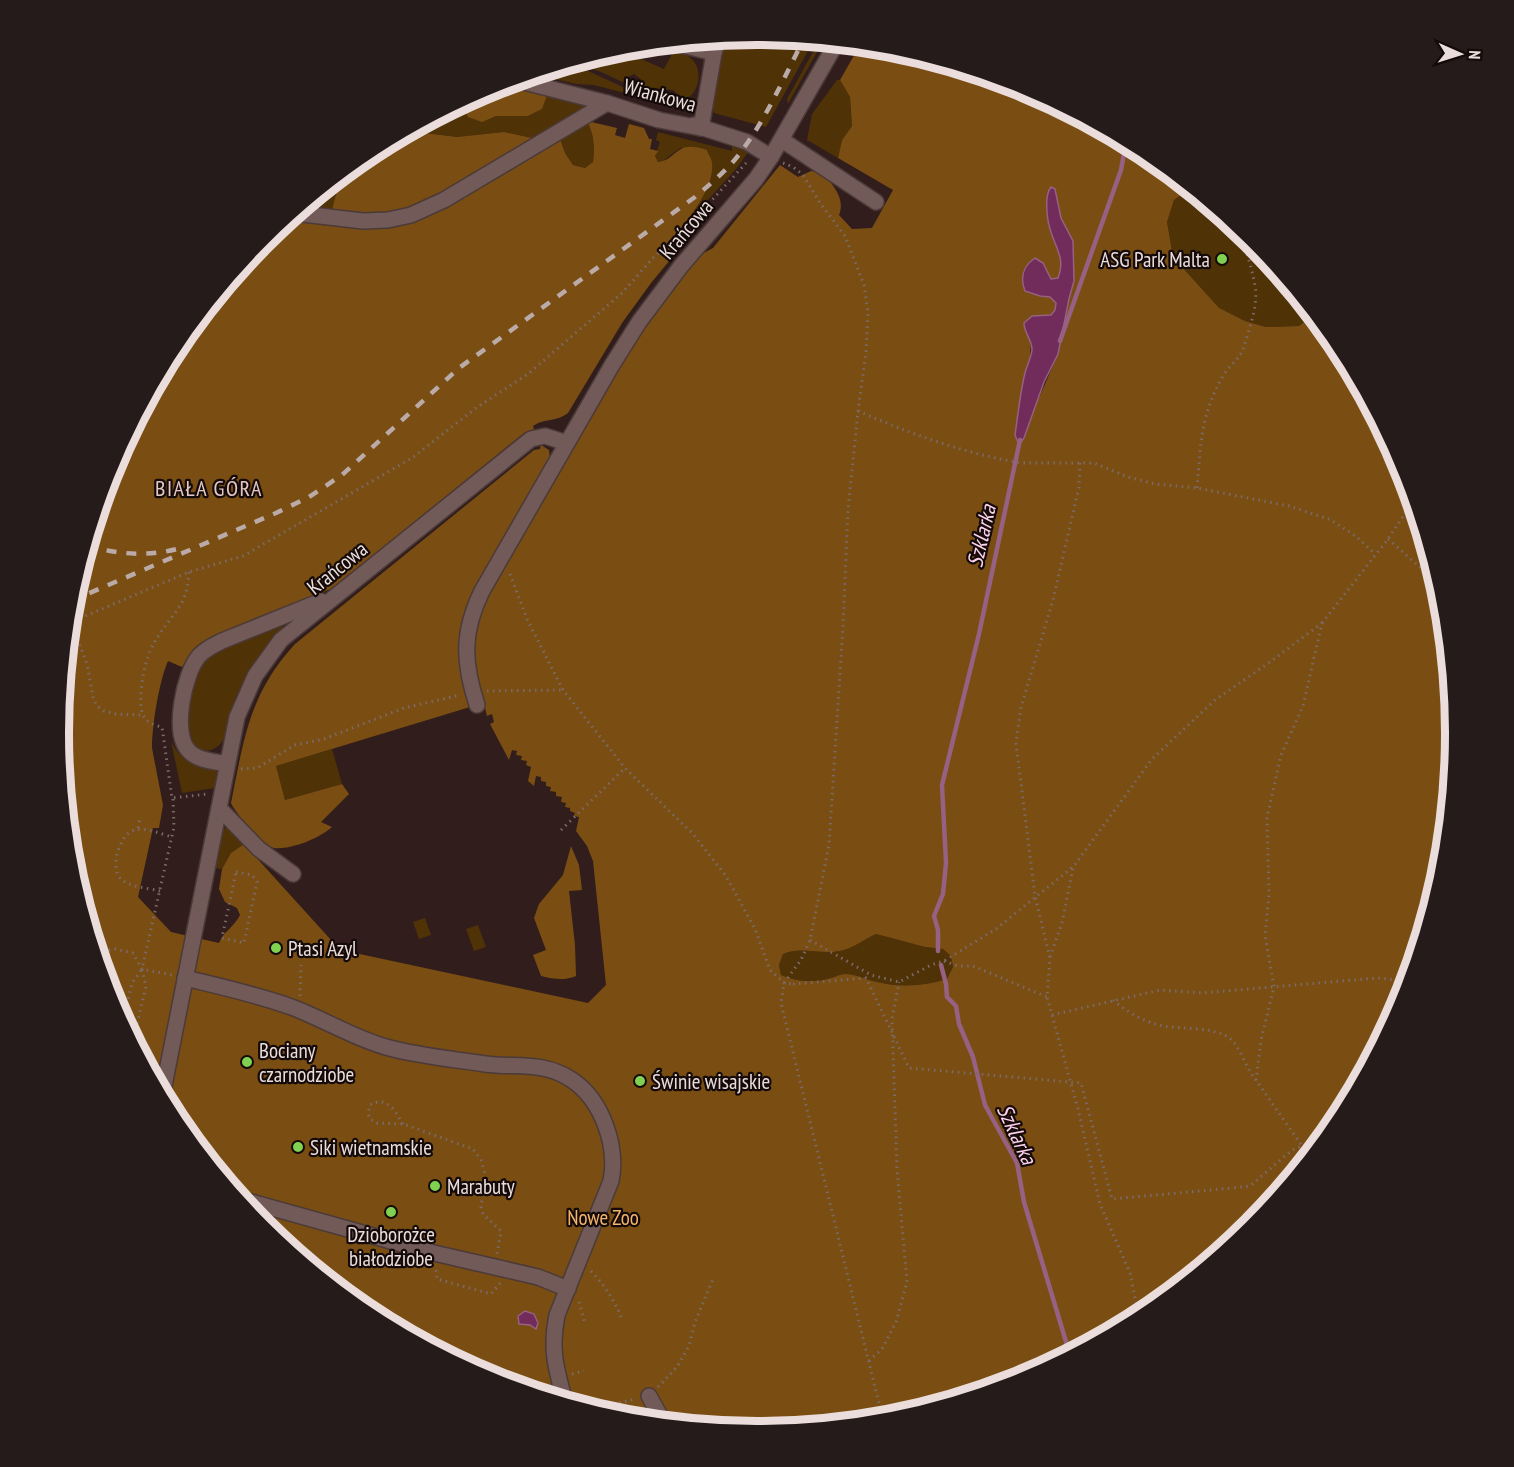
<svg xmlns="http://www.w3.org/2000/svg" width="1514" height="1467" viewBox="0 0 1514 1467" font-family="'PT Sans Narrow',sans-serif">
<rect width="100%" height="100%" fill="#311d1b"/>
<g fill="#503207">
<path d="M757 35 814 40 766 127 714 113 712 106 726 38Z"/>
<path d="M819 41H823L788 104 787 99Z"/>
<path d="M618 49 664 69 673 52C709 53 702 98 683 99L673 90 641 87 642 80 634 74 628 77 625 83C600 72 570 52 545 76L535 74Z"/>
<path d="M573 68 586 70 627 89 625 93 594 85 576 84 550 78 560 71Z"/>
<path d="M837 80H840L850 97 852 126 842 140 838 158 809 141 808 142 807 140 812 114Z"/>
<path d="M637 91C652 92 677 88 679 106L636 96Z"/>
<path d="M547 96 584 106 586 108 552 132 532 138 504 132 457 137 408 131 461 103V105L482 121 496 116H528L542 109Z"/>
<path d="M587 121C594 135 595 146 593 162L585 168 573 165 565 153 559 136Z"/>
<path d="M658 132 732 151V144L748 152 737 168 686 224C700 200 720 178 707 150L680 148 663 161 658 162 655 156 660 142 656 140Z"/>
<path d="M347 170 331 214 299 209Z"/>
<path d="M1190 189 1252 239 1313 315 1299 326 1266 327 1245 321 1218 308 1181 266 1172 251 1167 222 1174 200Z"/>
<path d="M282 626 283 629C264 649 247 671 236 697 231 711 230 729 222 742 218 747 213 750 207 751L193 747 184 731 196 668 211 654 223 649Z"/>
<path d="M171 741C180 761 196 764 216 769L218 774 215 788 182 793Z"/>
<path d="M332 749 342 784 285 800 276 766Z"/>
<path d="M225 828H229L244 844 231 853 222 869 214 868 222 830Z"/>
<path d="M425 918 431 935 419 939 413 922Z"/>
<path d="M478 925 486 947 474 951 466 929Z"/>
<path d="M876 934 925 947 943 949 951 956 953 967 947 979C925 986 901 988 877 982 866 980 857 974 846 974 839 974 834 978 827 979 814 983 793 981 781 975L779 965 783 954C800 947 814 953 831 952 851 951 859 942 876 934Z"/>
</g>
<g fill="#7a4e12" fill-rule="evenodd">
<path d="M860 45 894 48 1025 88 1146 152 1190 189 1174 200 1167 222 1172 251 1181 266 1219 308 1245 321 1266 327 1299 326 1313 315 1338 345 1403 466 1443 597 1456 734 1442 870 1403 1001 1338 1122 1251 1228 1145 1315 1024 1379 893 1419 757 1432 620 1419 489 1379 368 1315 262 1228 176 1122 111 1001 71 870 58 733 72 597 111 466 176 345 263 239 299 209 331 214 337 191 347 170 369 152 408 131 457 137 504 132 532 138 552 132 559 136 565 153 573 165 585 168 593 162C595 146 594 135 587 121L617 128 615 135 625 138 629 124 644 128 649 139H652L650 149 658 151 655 156 658 162C678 160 674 139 707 150 708 154 712 159 712 163 715 188 686 224 669 241L673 244 684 243 651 283 622 323 568 413C557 422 544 418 533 426L534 429 524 433 333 588 219 635 198 647 189 656 182 667 168 661C159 682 152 725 152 748L163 805 159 828H153L138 897 171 932 219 943C224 931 235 926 240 915L237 908 225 902 219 889 222 869 231 853 244 844 331 940 355 953 588 1003 606 985 593 861 587 846 576 831 579 817 574 816 575 813 570 811V808L565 807 566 803 561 802 562 797 556 796V792L550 791 551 787 546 786V782L541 781V777L536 776 534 786 528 781 531 767 526 765 527 761 521 760 522 756 516 755 517 751 512 750 509 760 490 724 494 722 492 714 487 716 471 653 482 603 639 334 700 255 713 248 780 165 798 177 811 171 822 172C832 184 846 198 839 215L852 229 872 228 893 190 838 158 842 140 852 126 850 97 840 80ZM1055 189 1074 281 1069 299 1058 354 1019 444 1015 435 1025 373 1030 360 1032 316 1051 315 1055 310 1056 303 1050 297 1040 296 1043 263 1051 279 1058 278C1067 256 1054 247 1049 227 1046 214 1052 201 1055 189ZM876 934 925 947 943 949 951 956 953 967 947 979C925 986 901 988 877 982 866 980 857 974 845 974 839 974 834 978 827 979 814 983 793 981 781 975L779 965 783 954C800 947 814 953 831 952 851 951 859 942 876 934Z"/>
<path d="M501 84 547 96 542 109 528 116H496L482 122 468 117 461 103 490 88Z"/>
<path d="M541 445 549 450 550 459C528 496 506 533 486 571 475 591 463 612 460 635 456 660 462 683 470 707L276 766 285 800 342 784 349 794 321 822 332 827C320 838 291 850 274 848 264 846 235 813 231 803 244 739 249 694 295 644L534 450 540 449Z"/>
<path d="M571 846 579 865 582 890 569 891 575 945 576 976C564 981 554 979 541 976L533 955 546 950 534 918 539 904 563 875Z"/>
</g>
<g fill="#712c5c" stroke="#966182" stroke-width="1.5">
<path d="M1051 187 1055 189 1061 218 1073 241 1074 281 1069 299 1058 354 1044 382 1024 438 1019 445 1015 435C1018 415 1020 393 1025 373 1027 365 1031 358 1032 350 1032 339 1024 333 1024 323L1032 316 1051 315 1055 310 1056 303 1050 297 1040 296 1025 291C1020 278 1023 266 1035 258L1043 263 1051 279 1058 278C1066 259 1055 247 1050 229 1047 219 1044 195 1051 187Z"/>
<path d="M525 1311 534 1314 538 1323 536 1329 530 1325 519 1324 518 1316Z"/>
</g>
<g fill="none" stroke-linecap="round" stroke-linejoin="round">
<g stroke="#966182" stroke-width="4.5">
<path d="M1060 341 1121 170 1126 142"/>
<path d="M938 951V930L934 916 943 894 946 863 942 785 979 634 1020 440"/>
<path d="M941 965 946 984 947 997 956 1006 959 1024 973 1057 985 1105 1017 1163 1024 1202 1070 1355"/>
</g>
<g stroke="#4b3a39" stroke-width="18">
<g id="minor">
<path d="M674 43 714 53"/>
<path d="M516 80 607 103 659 120 701 128"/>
<path d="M694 125 747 142 771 157"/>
<path d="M701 128 714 53 719 38"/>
<path d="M782 140 876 202"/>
<path d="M294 213 363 221 388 220 411 215 444 200 607 103"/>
<path d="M477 705C463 662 462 632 482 591L612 365 639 322 681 266 756 179 771 157 837 42"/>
<path d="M227 764C214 761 197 761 188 750 172 732 184 673 199 656 205 649 214 645 222 641L321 601"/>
<path d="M219 808 259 849 293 874"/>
<path d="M185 978C222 987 259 995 294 1008 325 1020 354 1038 386 1047 418 1056 452 1059 485 1064 516 1068 544 1061 572 1080 602 1100 618 1146 611 1181L557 1315C550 1350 556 1368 565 1402"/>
<path d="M162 1096 237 717 255 676 281 640 531 439 545 436 567 443"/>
<path d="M240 1199 434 1253 538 1277 568 1289"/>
<path d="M649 1396 664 1423"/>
</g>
</g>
<g stroke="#7b6a68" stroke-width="3" stroke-dasharray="1.5 4.5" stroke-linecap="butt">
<path d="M783 163 793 167 803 175 820 203 845 236 864 285 868 312 866 352 858 411 848 510 843 626 829 845 810 940 801 960 784 983 781 1003 883 1420"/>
<path d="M858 411C911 434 963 453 1021 463H1094L1128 477 1155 484 1197 488 1289 506 1331 520 1357 537 1375 554"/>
<path d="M1080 463 1079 487 1053 600 1021 707 1016 743 1035 896 1050 958 1047 997 1078 1109 1100 1204 1130 1273 1139 1318"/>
<path d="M1197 488C1201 444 1200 416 1223 376 1229 366 1238 360 1243 350 1248 331 1259 306 1255 286 1252 267 1245 250 1241 231"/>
<path d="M1388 539 1438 583"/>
<path d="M189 572C188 583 187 594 181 604 171 620 158 633 150 651 144 664 137 701 143 715 147 723 154 725 162 727L172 798 208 794"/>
<path d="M510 574 527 619 563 690 625 768 693 834 726 876 755 929 770 970 784 983 793 984"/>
<path d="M71 622 87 664 93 697 97 706 104 711 116 714 143 715"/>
<path d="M69 623 189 572 243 556 412 458 476 408 528 374 622 293 653 258 688 226 748 161"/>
<path d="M1322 623 1388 539 1404 515 1412 495"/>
<path d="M487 691 563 690"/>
<path d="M241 769 257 768 295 745 324 739 404 708 460 695"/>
<path d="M138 828 140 818"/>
<path d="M561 830 625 768"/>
<path d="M236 872 252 875 257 882 244 943 222 938Z"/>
<path d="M160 891C148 888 128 887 120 878 110 866 120 833 135 830 145 827 161 834 172 837"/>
<path d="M810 940 871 975 899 982 931 965 944 961 996 929 1074 866 1152 759 1215 700 1270 662 1322 623 1303 706 1281 755 1267 818 1269 895 1265 935 1274 987 1261 1040 1256 1080 1302 1146 1292 1150 1250 1186 1232 1188"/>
<path d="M97 953 115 949 133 953 142 969 172 975"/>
<path d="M1050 957 1062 923 1073 868"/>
<path d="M944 961 958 966H973L1047 997"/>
<path d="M300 996 301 965"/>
<path d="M1113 1000C1127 1012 1144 1022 1163 1026 1181 1029 1213 1027 1228 1037 1240 1045 1245 1067 1256 1080"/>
<path d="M1052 1015 1160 990 1202 993 1377 978 1409 981"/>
<path d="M123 1022 132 983 142 969"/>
<path d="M133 1041 146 986 142 969 174 827 173 799"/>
<path d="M403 1124C395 1111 387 1095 370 1105L368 1113 370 1119 377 1123 403 1124 473 1149 481 1160 485 1174 481 1207 483 1214 501 1231 497 1254"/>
<path d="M1305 1162 1302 1146 1324 1139"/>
<path d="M436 1270 437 1279 491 1294 501 1282"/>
<path d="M591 1271C604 1285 614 1299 621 1317"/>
<path d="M579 1302 585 1323"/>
<path d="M869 1361 882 1349 896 1322 907 1282 897 1169 892 1019 899 982"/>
<path d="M572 1374 584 1371"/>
<path d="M658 1387 677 1367 689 1346 695 1322 713 1279"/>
<path d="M590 1410 635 1399"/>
</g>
<use href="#minor" stroke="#715a57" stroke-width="15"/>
<g stroke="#baaba9" stroke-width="4.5" stroke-dasharray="10 10" stroke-linecap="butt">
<path d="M87 546C118 554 146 557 177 549"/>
<path d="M71 601 276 513 309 497 342 475 459 368 695 197C708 186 721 175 732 163 763 127 782 81 804 39"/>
</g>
<path stroke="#7b6a68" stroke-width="3" stroke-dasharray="1.5 4.5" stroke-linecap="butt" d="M793 984 866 978 909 1068 1081 1083 1112 1199 1232 1188"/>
</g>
<g fill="#80d051" stroke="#130a09" stroke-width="2">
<circle cx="1222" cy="259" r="6"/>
<circle cx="276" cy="948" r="6"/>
<circle cx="247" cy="1062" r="6"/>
<circle cx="640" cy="1081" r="6"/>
<circle cx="298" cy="1147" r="6"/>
<circle cx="435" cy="1186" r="6"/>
<circle cx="391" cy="1212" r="6"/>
</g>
<g text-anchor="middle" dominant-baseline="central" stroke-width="4.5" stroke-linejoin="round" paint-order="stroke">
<g font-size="21" fill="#ebdddb" stroke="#130a09">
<text transform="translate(660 95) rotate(15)">Wiankowa</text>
<text transform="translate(686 229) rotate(-50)">Krańcowa</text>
<text transform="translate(337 568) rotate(-39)">Krańcowa</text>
</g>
<g font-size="21" fill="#ebdddb" stroke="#130a09" text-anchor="start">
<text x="1210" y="259" text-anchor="end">ASG Park Malta</text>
<text x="288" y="948">Ptasi Azyl</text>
<text x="259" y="1050">Bociany<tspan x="259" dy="24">czarnodziobe</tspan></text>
<text x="652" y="1081">Świnie wisajskie</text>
<text x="310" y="1147">Siki wietnamskie</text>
<text x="447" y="1186">Marabuty</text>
<text x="391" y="1234" text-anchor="middle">Dzioborożce<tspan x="391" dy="24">białodziobe</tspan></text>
</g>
<g font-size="21" fill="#f4b56c" stroke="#130a09">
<text x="603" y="1217">Nowe Zoo</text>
</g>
<g font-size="22" letter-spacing="1.5" fill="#e4c8c5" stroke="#130a09">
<text x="209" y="488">BIAŁA GÓRA</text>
</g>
<g font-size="22" font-style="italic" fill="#fed3ed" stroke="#130a09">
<text transform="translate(981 536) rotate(-77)">Szklarka</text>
<text transform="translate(1017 1134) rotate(65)">Szklarka</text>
</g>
</g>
<path d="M0 0H1514V1467H0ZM69 733a688 688 0 1 1 1376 0a688 688 0 1 1-1376 0Z" fill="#241b1a" fill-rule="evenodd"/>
<path fill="none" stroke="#ebdddb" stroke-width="8" d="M69 733a688 688 0 1 1 1376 0a688 688 0 1 1-1376 0Z"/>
<g transform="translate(1460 54) rotate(93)" stroke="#130a09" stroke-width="4.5" paint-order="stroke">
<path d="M0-4.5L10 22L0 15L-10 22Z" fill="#ebdddb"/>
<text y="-9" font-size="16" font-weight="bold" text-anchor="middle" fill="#ebdddb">N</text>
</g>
</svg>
